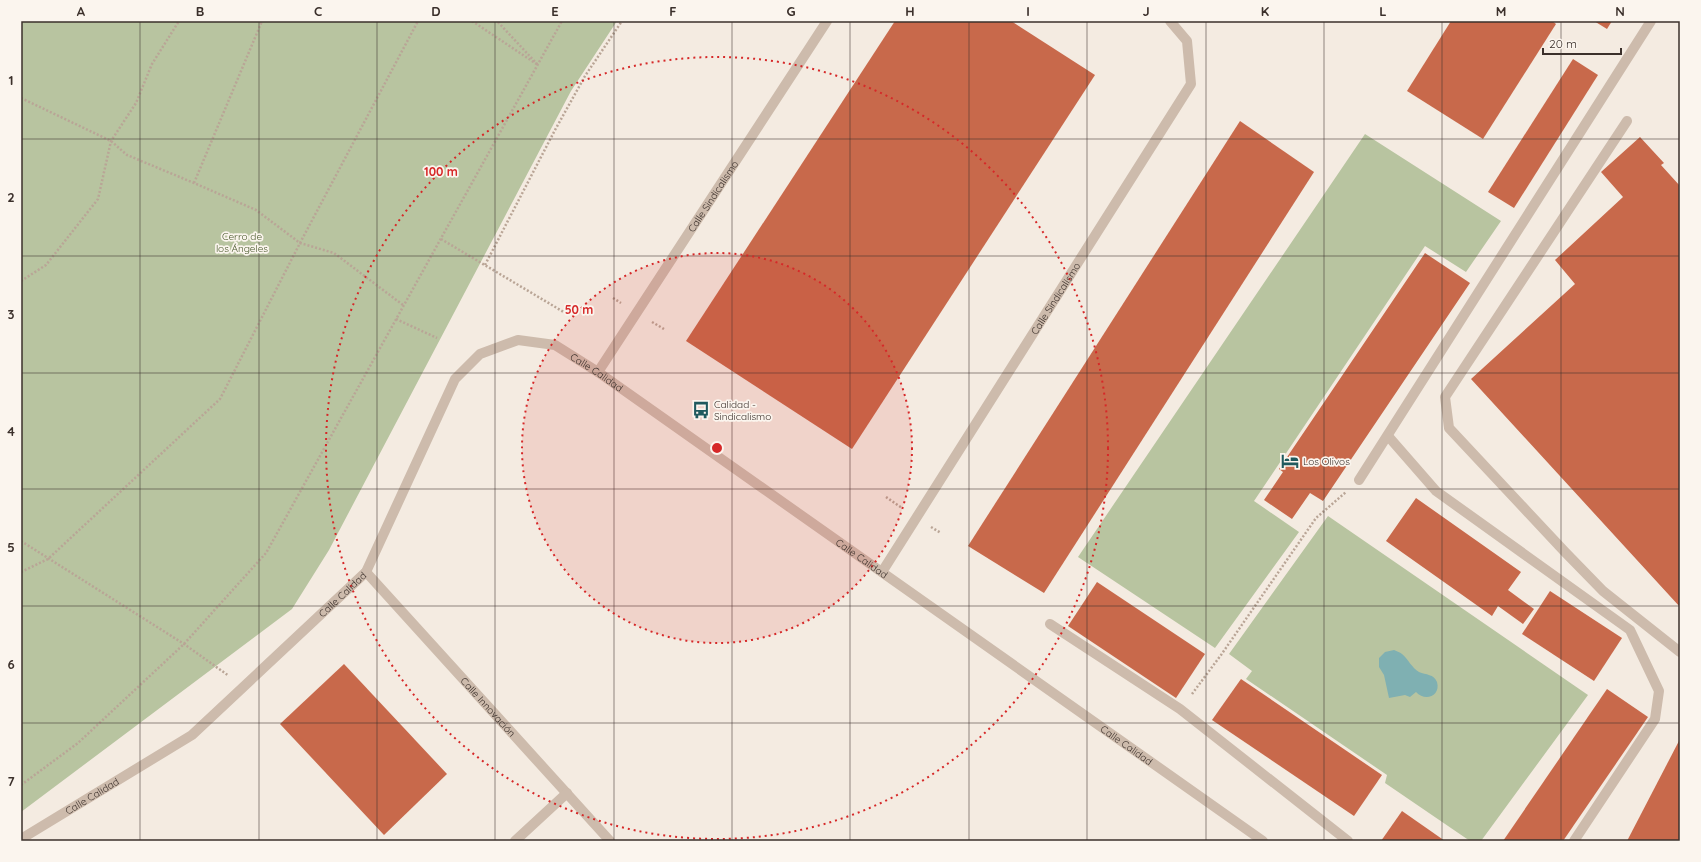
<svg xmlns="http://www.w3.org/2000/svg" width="1701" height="862" viewBox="0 0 1701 862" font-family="Quicksand,sans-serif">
<rect width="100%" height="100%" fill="#f4ebe1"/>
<g fill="#b8c4a0">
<path d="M21 21H617L571 91 329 550 292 609 21 812Z"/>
<path d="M1365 134 1501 221 1466 272 1425 246 1254 501 1299 532 1215 648 1078 557Z"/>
<path d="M1328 516 1588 695 1481 841H1470L1385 783 1387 775 1246 679 1252 671 1229 654Z"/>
</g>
<path fill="#7fb0b2" d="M1394 650C1396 651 1400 652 1402 654 1408 659 1412 668 1419 672 1426 675 1434 674 1437 682 1441 696 1425 702 1416 692L1410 697 1405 695 1389 698 1384 675 1379 667V658L1385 652Z"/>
<g fill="#c8694b">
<path d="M895 21H1011L1095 75 852 449 686 341Z"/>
<path d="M1451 21H1552L1556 24 1483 139 1407 91Z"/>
<path d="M1594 21H1612L1607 29Z"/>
<path d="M1573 59 1598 75 1514 208 1488 192Z"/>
<path d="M1240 121 1314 172 1044 593 968 546Z"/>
<path d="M1640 137 1664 163 1661 165 1680 186V607L1471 379 1575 284 1555 260 1623 197 1601 172Z"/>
<path d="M1425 253 1470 283 1323 501 1310 493 1292 519 1264 500 1283 472 1279 469Z"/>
<path d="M1416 498 1521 572 1508 590 1534 609 1523 624 1498 606 1492 616 1386 541Z"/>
<path d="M1097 582 1205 654 1176 698 1068 626Z"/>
<path d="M1550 591 1622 638 1594 681 1522 634Z"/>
<path d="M344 664 447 774 384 835 280 724Z"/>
<path d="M1241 679 1382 775 1354 816 1212 720Z"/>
<path d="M1607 689 1648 717 1563 841H1503Z"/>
<path d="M1680 739V841H1627Z"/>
<path d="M1402 811 1445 841H1381Z"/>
</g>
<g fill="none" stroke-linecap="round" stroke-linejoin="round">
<g stroke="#b9a596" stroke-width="2.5" stroke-dasharray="2 2" stroke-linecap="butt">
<path d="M472 21 538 65 497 21"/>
<path d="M21 98 111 141 127 155 194 183 256 210 300 243 334 253 403 305"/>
<path d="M194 183 262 21"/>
<path d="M441 239 567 314"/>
<path d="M485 265 555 130 585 76 622 21"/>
<path d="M21 281 46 265 98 199 111 141 136 103 152 64 179 21"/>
<path d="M613 298 621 303"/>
<path d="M396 319 437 338"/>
<path d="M652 322 664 329"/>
<path d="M886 497 902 508"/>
<path d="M931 527 941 533"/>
<path d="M21 541 184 644 229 676"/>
<path d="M21 572 48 559 220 399 300 243 418 21"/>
<path d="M1192 694 1221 655 1316 518 1346 492"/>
<path d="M21 785 78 743 184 644 266 553 562 21"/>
</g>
<g stroke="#cdbbac" stroke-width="10">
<path d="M1627 121 1445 397 1449 428 1565 552 1603 591 1680 652"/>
<path d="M1388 436 1436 491 1630 630 1659 691 1655 719 1574 841"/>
<path d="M1359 480 1651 21"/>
<path d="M1050 624 1180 709 1348 841"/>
</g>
<g stroke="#cdbbac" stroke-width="10">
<path id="s1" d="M598 372 827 21"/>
<path id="s2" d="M366 572 610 841"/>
<path id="s3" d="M882 572 1191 84 1187 41 1170 21"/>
<path id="s4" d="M21 839 192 735 366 572 455 379 480 354 518 340 555 345 598 372 1263 841"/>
<path d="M515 841 567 793"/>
</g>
</g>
<path fill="none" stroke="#3b302b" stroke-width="1" stroke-opacity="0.55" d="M140 21V841M259 21V841M377 21V841M495 21V841M614 21V841M732 21V841M850 21V841M969 21V841M1087 21V841M1206 21V841M1324 21V841M1442 21V841M1561 21V841M21 139H1680M21 256H1680M21 373H1680M21 489H1680M21 606H1680M21 723H1680"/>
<circle cx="717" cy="448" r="195" fill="#d62828" fill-opacity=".12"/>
<g fill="none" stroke="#d62828" stroke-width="2" stroke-dasharray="2 4">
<circle cx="717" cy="448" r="195"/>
<circle cx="717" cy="448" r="391"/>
</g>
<defs>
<g id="bus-bare" transform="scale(1.38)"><path d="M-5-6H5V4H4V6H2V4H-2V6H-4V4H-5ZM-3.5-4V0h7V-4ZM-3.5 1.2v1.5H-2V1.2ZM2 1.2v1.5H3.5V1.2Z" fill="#1f5a5e" stroke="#fbf5ee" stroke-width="2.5" paint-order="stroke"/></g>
<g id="hotel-bare" transform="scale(1.38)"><path d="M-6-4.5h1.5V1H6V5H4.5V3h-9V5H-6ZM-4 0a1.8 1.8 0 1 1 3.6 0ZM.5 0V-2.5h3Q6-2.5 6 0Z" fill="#1f5a5e" stroke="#fbf5ee" stroke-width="2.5" paint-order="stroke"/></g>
</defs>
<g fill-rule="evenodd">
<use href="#bus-bare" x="701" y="410"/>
<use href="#hotel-bare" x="1290" y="461"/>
</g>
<g text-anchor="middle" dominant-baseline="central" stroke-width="3.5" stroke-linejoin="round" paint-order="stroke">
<g font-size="10" fill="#3b302b" stroke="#fbf5ee">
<text stroke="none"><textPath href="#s1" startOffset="210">Calle Sindicalismo</textPath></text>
<text stroke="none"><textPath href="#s3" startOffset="324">Calle Sindicalismo</textPath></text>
<text stroke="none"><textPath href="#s4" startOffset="814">Calle Calidad</textPath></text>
<text stroke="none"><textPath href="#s4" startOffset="1138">Calle Calidad</textPath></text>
<text stroke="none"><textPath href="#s4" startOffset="406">Calle Calidad</textPath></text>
<text stroke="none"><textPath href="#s2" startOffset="182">Calle Innovación</textPath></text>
<text stroke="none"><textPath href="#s4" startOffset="1462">Calle Calidad</textPath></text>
<text stroke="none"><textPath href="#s4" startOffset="83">Calle Calidad</textPath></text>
</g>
<g font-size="10" fill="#4a5a2e" stroke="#fbf5ee">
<text x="242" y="236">Cerro de<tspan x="242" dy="12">los Ángeles</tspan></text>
</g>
<g font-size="10" fill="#3b302b" stroke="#fbf5ee" text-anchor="start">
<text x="714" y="404">Calidad -<tspan x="714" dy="12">Sindicalismo</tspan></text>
<text x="1303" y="461">Los Olivos</text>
</g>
</g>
<circle cx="717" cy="448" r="6" fill="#d62828" stroke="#fbf5ee" stroke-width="2"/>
<g font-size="12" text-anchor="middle" font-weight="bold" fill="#d62828" stroke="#fbf5ee" stroke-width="3.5" stroke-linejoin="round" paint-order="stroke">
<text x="441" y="176">100 m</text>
<text x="579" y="314">50 m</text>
</g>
<rect width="1701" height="862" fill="none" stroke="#fbf5ee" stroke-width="44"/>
<path d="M1543 48v6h78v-6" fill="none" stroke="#3b302b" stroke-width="2"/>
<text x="1549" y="48" font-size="12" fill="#3b302b" stroke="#fbf5ee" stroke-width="3" paint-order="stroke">20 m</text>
<rect x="22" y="22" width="1657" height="818" fill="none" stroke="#3b302b" stroke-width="1.5"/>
<g font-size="13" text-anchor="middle" font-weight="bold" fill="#3b302b">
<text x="81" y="16">A</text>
<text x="200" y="16">B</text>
<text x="318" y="16">C</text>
<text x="436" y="16">D</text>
<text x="555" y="16">E</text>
<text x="673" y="16">F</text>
<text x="791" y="16">G</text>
<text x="910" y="16">H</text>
<text x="1028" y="16">I</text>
<text x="1146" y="16">J</text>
<text x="1265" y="16">K</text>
<text x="1383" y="16">L</text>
<text x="1501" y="16">M</text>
<text x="1620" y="16">N</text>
<text x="11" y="85">1</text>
<text x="11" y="202">2</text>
<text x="11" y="319">3</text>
<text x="11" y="436">4</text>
<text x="11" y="552">5</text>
<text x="11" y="669">6</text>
<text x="11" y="786">7</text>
</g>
</svg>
